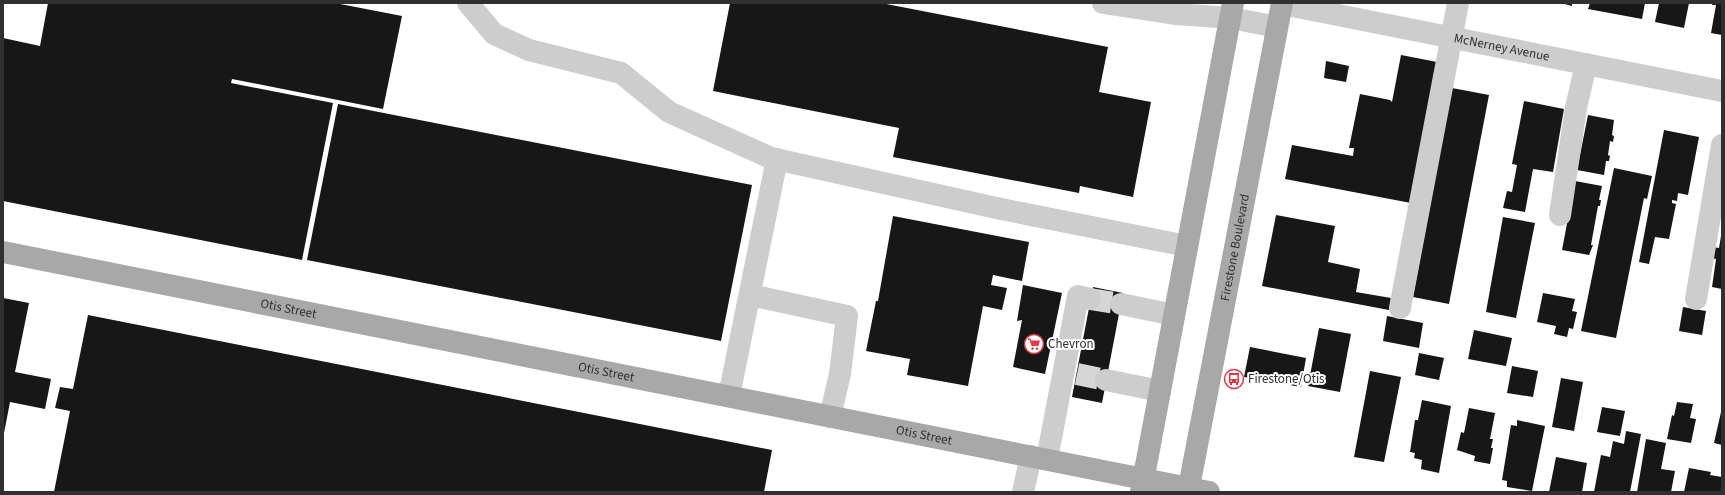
<svg xmlns="http://www.w3.org/2000/svg" width="1725" height="495" viewBox="0 0 1725 495" font-family="'Source Sans 3',sans-serif">
<rect width="100%" height="100%" fill="#fff"/>
<g fill="#171717">
<path d="M48 3H335L402 16 383 109 232 79 231 83 333 103 302 260 3 201V38L40 46Z"/>
<path d="M730 3H881L1108 47 1099 92 1151 102 1133 197 1080 186 1079 193 893 157 899 128 713 91Z"/>
<path d="M1561 3H1572V6Z"/>
<path d="M1590 3H1645L1642 19 1588 9Z"/>
<path d="M1659 3H1689L1684 28 1655 22Z"/>
<path d="M1713 3H1722V35L1711 33 1716 5H1712Z"/>
<path d="M1401 55 1437 62 1411 203 1285 179 1292 145 1353 156 1354 148H1349L1360 94 1390 100 1392 102Z"/>
<path d="M1326 61 1349 66 1346 82 1324 78Z"/>
<path d="M1452 88 1489 95 1449 304 1413 297Z"/>
<path d="M1524 101 1564 109 1553 172 1533 169 1525 212 1503 208 1507 191 1512 192 1517 165 1512 164Z"/>
<path d="M338 104 752 185 721 341 307 260Z"/>
<path d="M1588 115 1614 120 1612 135 1614 136 1613 142 1610 141 1608 155 1610 156 1609 161H1606L1604 175 1577 170Z"/>
<path d="M1664 130 1699 137 1688 195 1678 193 1677 201 1672 200V203L1676 204 1669 239 1655 237 1649 264 1639 262Z"/>
<path d="M1614 168 1652 176 1647 199 1644 198 1616 338 1581 331Z"/>
<path d="M1575 181 1602 186 1599 200H1601L1600 206H1598L1591 245H1593L1589 255 1562 250Z"/>
<path d="M1276 215 1335 226 1328 262 1360 269 1356 292 1391 298 1389 310 1262 286Z"/>
<path d="M893 216 1029 242 1022 281 993 275 991 285 1007 288 1002 310 983 306 968 386 907 375 910 359 866 351 876 301H878Z"/>
<path d="M1503 217 1535 223 1516 318 1486 312Z"/>
<path d="M1721 236H1722V289L1712 287 1716 259 1711 258 1713 247 1719 248Z"/>
<path d="M1023 285 1062 293 1045 374 1013 367 1022 320 1017 321Z"/>
<path d="M1093 287 1123 293 1102 403 1072 397Z"/>
<path d="M1543 293 1575 299 1572 311 1577 312 1573 329 1569 328 1567 337 1554 334 1556 326 1537 322Z"/>
<path d="M3 298 29 303 15 372 51 379 45 409 10 402 4 433Z"/>
<path d="M1683 307 1706 311 1702 335 1679 331Z"/>
<path d="M88 315 772 450 764 492H54L70 411 55 408 60 387 73 389Z"/>
<path d="M1387 316 1423 323 1419 348 1383 341Z"/>
<path d="M1319 328 1351 334 1340 392 1308 386Z"/>
<path d="M1474 330 1512 338 1506 366 1468 359Z"/>
<path d="M1250 347 1306 358 1301 387 1244 377Z"/>
<path d="M1419 353 1444 358 1439 380 1415 375Z"/>
<path d="M1512 366 1538 371 1533 397 1507 393Z"/>
<path d="M1370 371 1401 377 1384 462 1354 457Z"/>
<path d="M1561 378 1583 382 1574 431 1552 427Z"/>
<path d="M1422 400 1451 406 1439 473 1421 469 1422 460 1414 458 1415 453 1410 452 1415 420H1418Z"/>
<path d="M1677 402 1693 404 1690 418 1696 419 1691 443 1667 439 1672 415 1674 416Z"/>
<path d="M1602 407 1625 411 1620 436 1597 432Z"/>
<path d="M1469 408 1495 413 1490 439H1493L1491 448H1493L1490 464 1474 461 1475 456 1457 450 1461 432 1464 433Z"/>
<path d="M1721 412H1722V445L1714 443Z"/>
<path d="M1517 420 1545 426 1532 491 1507 487V481L1502 480 1511 425 1517 426Z"/>
<path d="M1626 431 1641 434 1630 492H1594L1601 455 1610 457 1613 441 1624 444Z"/>
<path d="M1646 439 1666 443 1661 469 1675 471 1671 492H1637Z"/>
<path d="M1556 457 1587 463 1582 492H1549Z"/>
<path d="M1689 468 1711 472 1710 475 1722 477 1721 492H1684Z"/>
</g>
<g fill="none" stroke-linecap="round" stroke-linejoin="round">
<g stroke="#d6d6d6" stroke-width="22" stroke-dasharray="22 11" stroke-linecap="butt">
<path d="M1090 299 1121 304"/>
<path d="M1077 374 1106 380"/>
</g>
<g stroke="#cdcdcd" stroke-width="22">
<path d="M468 3 494 34 529 50 621 73 669 112 771 158 1001 209 1187 246"/>
<path d="M1103 3 1175 14 1231 18 1277 27"/>
<path id="s1" d="M1282 4 1722 91"/>
<path d="M1560 215 1576 108 1586 64"/>
<path d="M750 295 847 316 840 374 830 417"/>
<path d="M1696 299 1722 145"/>
<path d="M1121 304 1174 315"/>
<path d="M1400 308 1458 3"/>
<path d="M1106 380 1160 391"/>
<path d="M729 396 777 159"/>
<path d="M1047 459 1078 296 1090 299"/>
<path d="M1023 492 1031 456"/>
</g>
<g stroke="#a8a8a8" stroke-width="22">
<path id="s2" d="M3 252 1209 492"/>
<path d="M1141 492 1233 3"/>
<path id="s3" d="M1188 492 1282 3"/>
</g>
</g>
<defs>
<g id="supermarket-ring" transform="scale(1)"><circle r="9.5" fill="#fff" stroke="#e33744" stroke-width="1.5"/><path d="M-6-5.5h2.5l.6 2H6L4.5 2H-2.5L-4.4-4H-6ZM-1.5 3.2a1.3 1.3 0 1 0 .1 0ZM3 3.2a1.3 1.3 0 1 0 .1 0Z" fill="#e33744"/></g>
<g id="bus-ring" transform="scale(1)"><circle r="9.5" fill="#fff" stroke="#e33744" stroke-width="1.5"/><path d="M-5-6H5V4H4V6H2V4H-2V6H-4V4H-5ZM-3.5-4V0h7V-4ZM-3.5 1.2v1.5H-2V1.2ZM2 1.2v1.5H3.5V1.2Z" fill="#e33744"/></g>
</defs>
<g fill-rule="evenodd">
<use href="#supermarket-ring" x="1034" y="344"/>
<use href="#bus-ring" x="1234" y="379"/>
</g>
<g text-anchor="middle" dominant-baseline="central" stroke-width="4" stroke-linejoin="round" paint-order="stroke">
<g font-size="13" fill="#303030" stroke="#fff">
<text stroke="none"><textPath href="#s1" startOffset="224">McNerney Avenue</textPath></text>
<text stroke="none"><textPath href="#s3" startOffset="249">Firestone Boulevard</textPath></text>
<text stroke="none"><textPath href="#s2" startOffset="291">Otis Street</textPath></text>
<text stroke="none"><textPath href="#s2" startOffset="615">Otis Street</textPath></text>
<text stroke="none"><textPath href="#s2" startOffset="939">Otis Street</textPath></text>
</g>
<g font-size="13" fill="#303030" stroke="#fff" text-anchor="start">
<text x="1048" y="344">Chevron</text>
<text x="1248" y="379">Firestone/Otis</text>
</g>
</g>
<rect width="1725" height="495" fill="none" stroke="#303030" stroke-width="8"/>
</svg>
